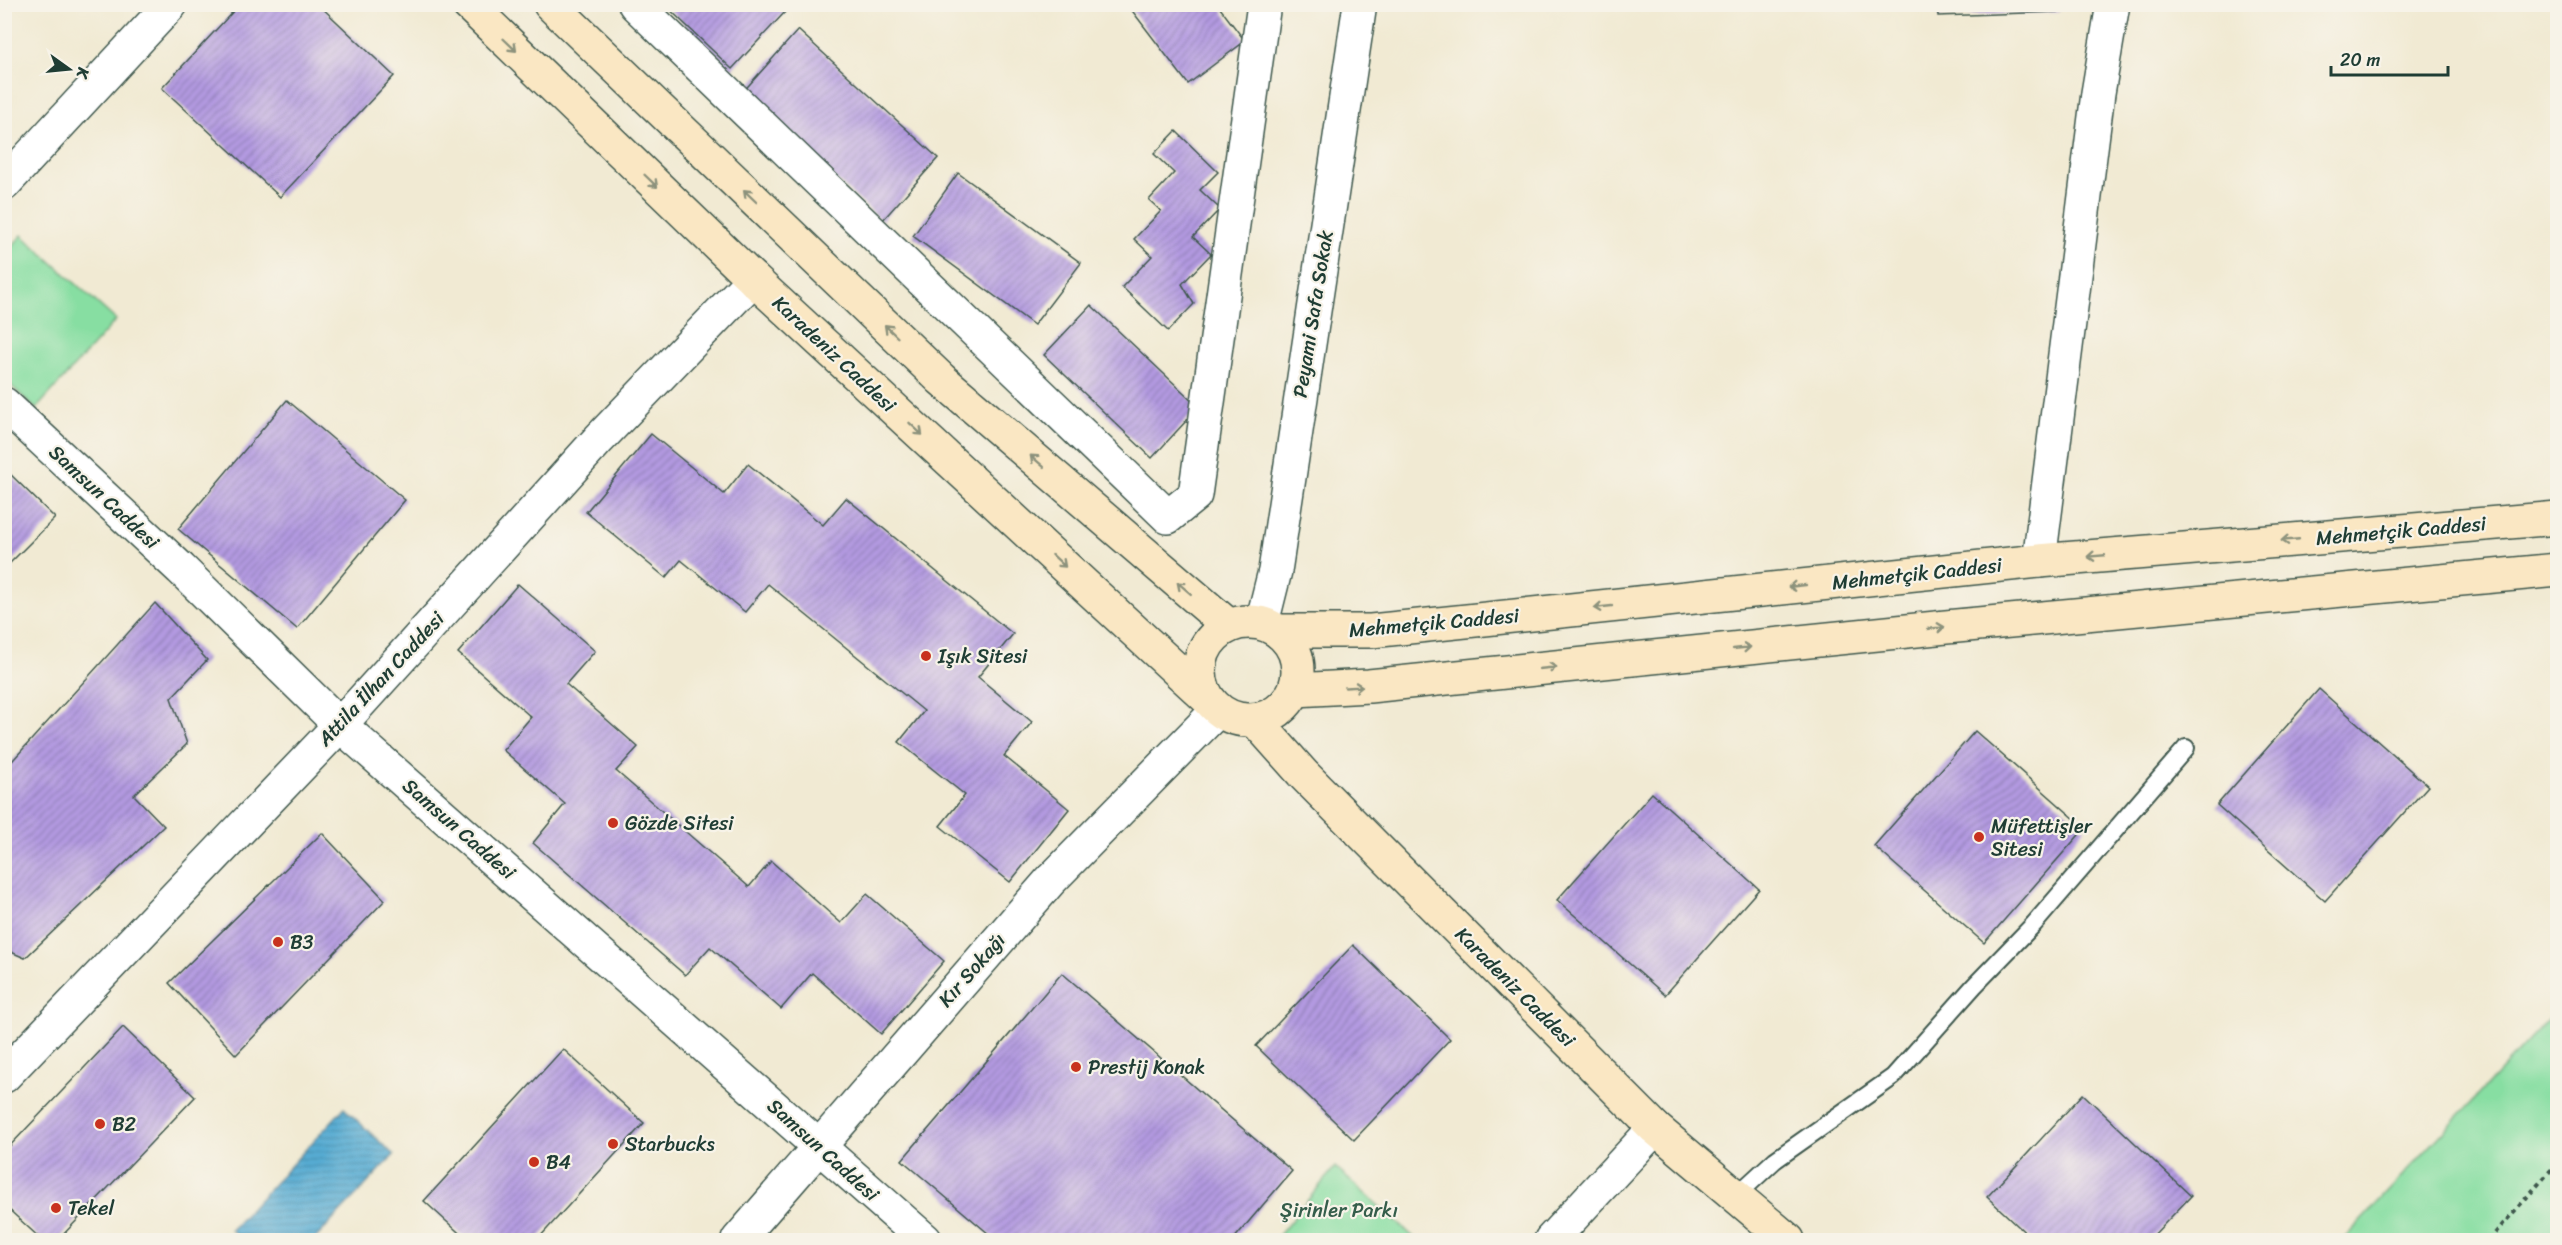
<svg xmlns="http://www.w3.org/2000/svg" width="2562" height="1245" viewBox="0 0 2562 1245" font-family="Sriracha,sans-serif">
<defs>
<pattern id="water-rules" width="6" height="5" patternUnits="userSpaceOnUse" patternTransform="scale(1.5)"><rect width="6" height="5" fill="#57acd3"/><path d="M0 2.5h6" fill="none" stroke="#478dac"/></pattern>
<pattern id="building-hatch" width="6" height="6" patternUnits="userSpaceOnUse" patternTransform="scale(1.5)"><rect width="6" height="6" fill="#b39ae1"/><path d="M-1 1l2-2M0 6l6-6M5 7l2-2" fill="none" stroke="#917fb7"/></pattern>
</defs>
<rect width="100%" height="100%" fill="#f7f3e8"/>
<filter id="ink" filterUnits="userSpaceOnUse"><feTurbulence type="fractalNoise" baseFrequency=".0167" numOctaves="2"/><feDisplacementMap in="SourceGraphic" scale="12" xChannelSelector="R" yChannelSelector="G"/><feConvolveMatrix kernelMatrix="1 2 1 2 8 2 1 2 1" color-interpolation-filters="sRGB"/></filter>
<filter id="wash" filterUnits="userSpaceOnUse"><feTurbulence type="fractalNoise" baseFrequency=".008" numOctaves="4" result="noise"/><feDisplacementMap in="SourceGraphic" scale="24" xChannelSelector="R" yChannelSelector="G"/><feGaussianBlur stdDeviation="1.35" result="paint"/><feColorMatrix in="noise" values="0 0 0 0 0 0 0 0 0 0 0 0 0 0 0 0 0 1.4 0 .05"/><feComposite in="paint" operator="in"/></filter>
<g filter="url(#wash)">
<rect width="100%" height="100%" fill="#f1ead3"/>
<g fill="#87dea2" stroke="#538e6b" stroke-width="1.5">
<path d="M22 235 116 320 36 409 5 380V254Z"/>
<path d="M2557 1010V1232L2549 1240H2343Z"/>
<path d="M1335 1167 1417 1240H1275Z"/>
</g>
<path fill="url(#water-rules)" stroke="#3b7484" stroke-width="1.5" d="M344 1108 394 1155 314 1240H243L231 1230Z"/>
<g id="blocks">
<g fill="url(#building-hatch)">
<path d="M240 4H318L394 76 280 197 162 88Z"/>
<path d="M664 4H777L785 12 732 69Z"/>
<path d="M1127 4H1217L1245 41 1188 84Z"/>
<path d="M1937 4H2058L2059 12 1938 16Z"/>
<path d="M798 30 938 158 882 221 741 94Z"/>
<path d="M1176 131 1218 172 1200 190 1220 209 1193 237 1211 254 1182 284 1194 304 1168 331 1122 287 1152 256 1134 239 1161 211 1149 200 1174 173 1154 154Z"/>
<path d="M958 173 1081 263 1034 325 913 236Z"/>
<path d="M1091 305 1199 407 1152 458 1044 355Z"/>
<path d="M287 400 405 500 297 629 178 529Z"/>
<path d="M651 434 724 494 748 464 823 525 846 498 1013 634 978 677 1032 722 1004 756 1069 809 1010 882 940 826 965 795 899 742 924 711 768 584 745 612 681 560 666 578 586 512Z"/>
<path d="M4 468 55 518 9 564 4 560Z"/>
<path d="M518 584 595 651 566 684 638 747 616 771 749 887 771 861 841 923 867 894 944 961 881 1034 812 973 781 1009 710 947 685 975 533 843 565 804 503 750 531 717 458 653Z"/>
<path d="M155 603 207 660 171 698 187 744 134 795 164 826 25 958 4 949V770Z"/>
<path d="M2319 689 2428 786 2325 901 2217 805Z"/>
<path d="M1975 731 2085 828 1984 943 1874 846Z"/>
<path d="M1652 793 1759 889 1665 995 1557 900Z"/>
<path d="M322 833 385 900 236 1055 169 983Z"/>
<path d="M1353 945 1450 1039 1354 1140 1256 1046Z"/>
<path d="M1062 973 1292 1171 1233 1240H996L902 1160Z"/>
<path d="M123 1027 195 1097 58 1240H42L4 1205V1152Z"/>
<path d="M563 1049 644 1123 537 1240H467L424 1201Z"/>
<path d="M2083 1094 2191 1196 2149 1240H2033L1987 1197Z"/>
</g>
</g>
</g>
<g filter="url(#ink)">
<use href="#blocks" fill-opacity="0" stroke="#3e574c" stroke-width="1.5"/>
<g fill="none" stroke-linecap="round" stroke-linejoin="round">
<g stroke="#3e574c" stroke-width="20">
<path id="service" d="M1737 1195 1775 1160 1893 1077 1974 986 2034 924 2186 748"/>
</g>
<g stroke="#3e574c" stroke-width="36">
<g id="minor">
<path d="M635 4 1168 517 1195 495 1264 4"/>
<path d="M4 404 181 569 340 725 925 1240"/>
<path d="M2039 561 2098 93 2113 4"/>
<path d="M4 1076 340 725 599 439 753 279"/>
<path d="M738 1240 1050 881 1218 710"/>
<path d="M1551 1240 1655 1128"/>
</g>
</g>
<g stroke="#3e574c" stroke-width="36">
<g id="tertiary">
<path d="M4 184 171 4"/>
<path d="M1262 623 1275 571 1360 4"/>
</g>
</g>
<g stroke="#3e574c" stroke-width="36">
<g id="secondary">
<path d="M468 4 753 279 1206 697"/>
<path d="M550 4 941 379 1229 626"/>
<circle cx="1249" cy="671" r="49"/>
<path d="M1278 631H1371L2039 561 2558 518"/>
<path d="M1295 690 1369 686 1946 627 2558 570"/>
<path d="M1255 720 1304 775 1655 1128 1788 1240"/>
</g>
</g>
<g stroke="#3e574c" stroke-width="4" stroke-dasharray="4.5 4.5" stroke-linecap="butt">
<path d="M4 87 7 90 4 93"/>
<path d="M2489 1240 2558 1162"/>
</g>
<use href="#service" stroke="#fff" stroke-width="16"/>
<use href="#minor" stroke="#fff" stroke-width="33"/>
<use href="#tertiary" stroke="#fff" stroke-width="33"/>
<use href="#secondary" stroke="#fae7c3" stroke-width="33"/>
</g>
<defs><path id="oneway-shaft" d="M-6 0H5M1.5-3L5.5 0L1.5 3" fill="none" stroke-width="1.6" stroke-linecap="round" stroke-linejoin="round" transform="scale(1.5)"/></defs>
<g stroke="#8c927c">
<use href="#oneway-shaft" transform="translate(510 45) rotate(44)"/>
<use href="#oneway-shaft" transform="translate(651 181) rotate(44)"/>
<use href="#oneway-shaft" transform="translate(750 196) rotate(-136)"/>
<use href="#oneway-shaft" transform="translate(891 331) rotate(-136)"/>
<use href="#oneway-shaft" transform="translate(916 429) rotate(43)"/>
<use href="#oneway-shaft" transform="translate(1037 461) rotate(-139)"/>
<use href="#oneway-shaft" transform="translate(2290 540) rotate(175)"/>
<use href="#oneway-shaft" transform="translate(2096 556) rotate(175)"/>
<use href="#oneway-shaft" transform="translate(1059 561) rotate(43)"/>
<use href="#oneway-shaft" transform="translate(1797 586) rotate(174)"/>
<use href="#oneway-shaft" transform="translate(1184 588) rotate(-139)"/>
<use href="#oneway-shaft" transform="translate(1603 607) rotate(174)"/>
<use href="#oneway-shaft" transform="translate(1936 628) rotate(-6)"/>
<use href="#oneway-shaft" transform="translate(1742 648) rotate(-6)"/>
<use href="#oneway-shaft" transform="translate(1548 668) rotate(-6)"/>
<use href="#oneway-shaft" transform="translate(1354 687) rotate(-3)"/>
</g>
</g>
<g fill="#c8321e" stroke="#f7f3e8" stroke-width="2">
<circle cx="926" cy="656" r="6"/>
<circle cx="613" cy="823" r="6"/>
<circle cx="1979" cy="837" r="6"/>
<circle cx="278" cy="942" r="6"/>
<circle cx="1076" cy="1067" r="6"/>
<circle cx="100" cy="1124" r="6"/>
<circle cx="613" cy="1144" r="6"/>
<circle cx="534" cy="1162" r="6"/>
<circle cx="56" cy="1208" r="6"/>
</g>
<g text-anchor="middle" dominant-baseline="central" stroke-width="4.5" stroke-linejoin="round" paint-order="stroke">
<g font-size="20" fill="#1f3d34" stroke="#f7f3e8">
<text transform="translate(1313 314) rotate(-81)">Peyami Safa Sokak</text>
<text transform="translate(834 354) rotate(43)">Karadeniz Caddesi</text>
<text transform="translate(104 497) rotate(43)">Samsun Caddesi</text>
<text transform="translate(2401 531) rotate(-5)">Mehmetçik Caddesi</text>
<text transform="translate(1917 574) rotate(-6)">Mehmetçik Caddesi</text>
<text transform="translate(1434 623) rotate(-5)">Mehmetçik Caddesi</text>
<text transform="translate(381 679) rotate(-47)">Attila İlhan Caddesi</text>
<text transform="translate(459 829) rotate(41)">Samsun Caddesi</text>
<text transform="translate(972 970) rotate(-49)">Kır Sokağı</text>
<text transform="translate(1515 987) rotate(45)">Karadeniz Caddesi</text>
<text transform="translate(823 1150) rotate(42)">Samsun Caddesi</text>
</g>
<g font-size="20" fill="#1f3d34" stroke="#f7f3e8" text-anchor="start">
<text x="938" y="656">Işık Sitesi</text>
<text x="625" y="823">Gözde Sitesi</text>
<text x="1991" y="826">Müfettişler<tspan x="1991" dy="23">Sitesi</tspan></text>
<text x="290" y="942">B3</text>
<text x="1088" y="1067">Prestij Konak</text>
<text x="112" y="1124">B2</text>
<text x="625" y="1144">Starbucks</text>
<text x="546" y="1162">B4</text>
<text x="68" y="1208">Tekel</text>
</g>
<g font-size="20" fill="#345d4a" stroke="#f7f3e8">
<text x="1339" y="1210">Şirinler Parkı</text>
</g>
</g>
<rect width="2562" height="1245" fill="none" stroke="#f7f3e8" stroke-width="24"/>
<g transform="translate(69 69) rotate(105)" stroke="#f7f3e8" stroke-width="4.5" paint-order="stroke">
<path d="M0-4.5L10 22L0 15L-10 22Z" fill="#1f3d34"/>
<text y="-9" font-size="16" font-weight="bold" text-anchor="middle" fill="#1f3d34">K</text>
</g>
<path d="M2331 66v9h117v-9" fill="none" stroke="#1f3d34" stroke-width="3"/>
<text x="2340" y="66" font-size="18" fill="#1f3d34" stroke="#f7f3e8" stroke-width="4.5" paint-order="stroke">20 m</text>
</svg>
